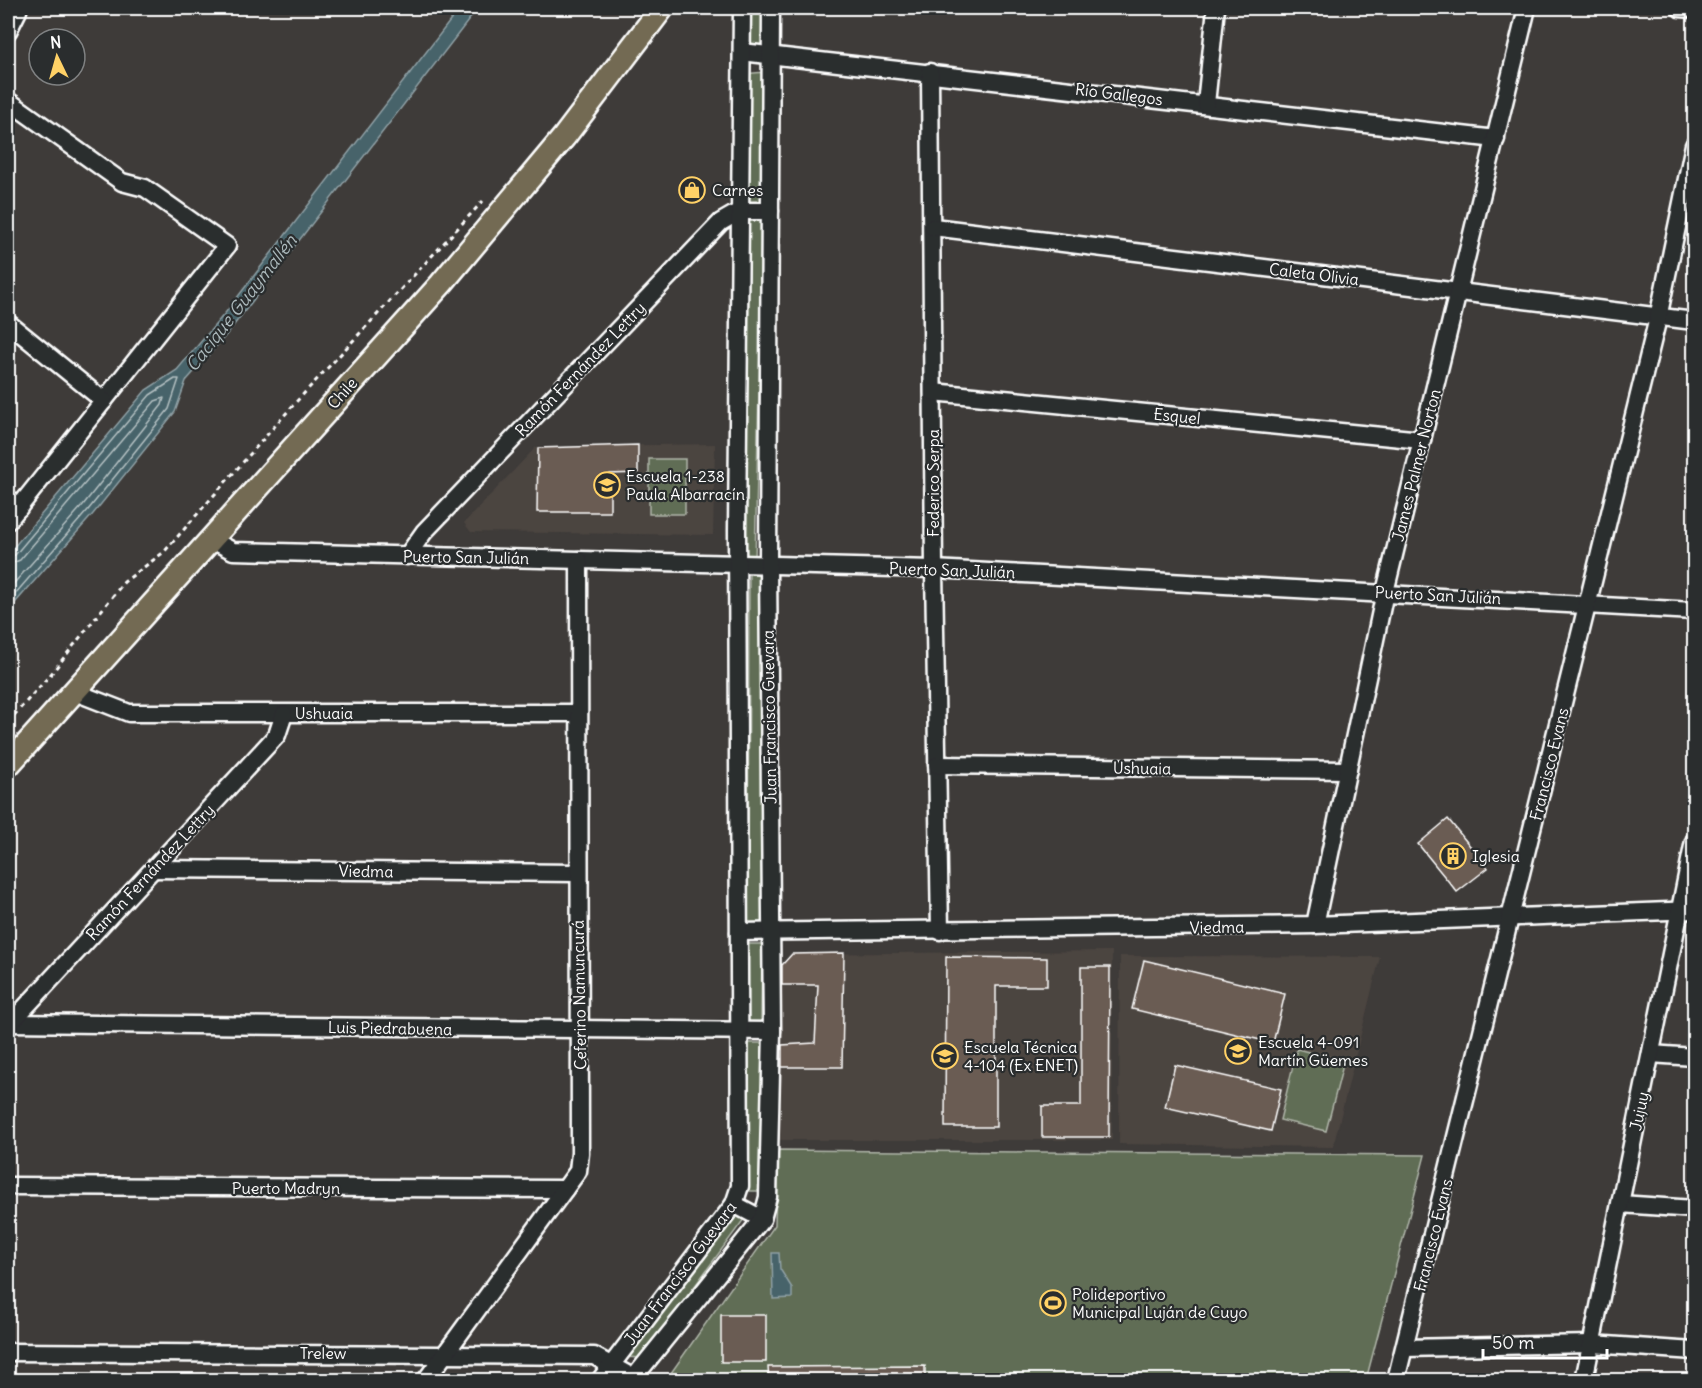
<svg xmlns="http://www.w3.org/2000/svg" width="1702" height="1388" viewBox="0 0 1702 1388" font-family="Delius,sans-serif">
<rect width="100%" height="100%" fill="#3e3b39"/>
<filter id="ink" filterUnits="userSpaceOnUse"><feTurbulence type="fractalNoise" baseFrequency=".0167" numOctaves="2"/><feDisplacementMap in="SourceGraphic" scale="12" xChannelSelector="R" yChannelSelector="G"/><feConvolveMatrix kernelMatrix="1 2 1 2 8 2 1 2 1" color-interpolation-filters="sRGB"/></filter>
<g filter="url(#ink)">
<g fill="#4c4540">
<path d="M715 444 713 535 471 532 464 523 536 447Z"/>
<path d="M1112 951V1140H778L781 966 792 954Z"/>
<path d="M1120 956 1380 957 1333 1147 1119 1144Z"/>
</g>
<g fill="#606d55" stroke="#b0b6aa" stroke-width="1.5">
<path d="M748 8H764L765 53 748 54Z"/>
<path d="M765 72 766 208 741 209 743 74Z"/>
<path d="M763 220 755 559 740 560 741 222Z"/>
<rect x="649" y="459" width="36" height="55"/>
<path d="M749 568H764L762 926H748Z"/>
<path d="M748 944H762L761 1023H747Z"/>
<rect x="748" y="1043" width="15" height="148"/>
<path d="M1297 1049 1344 1061 1326 1131 1280 1120Z"/>
<path d="M777 1150 1425 1155 1366 1380H666L775 1225Z"/>
<path d="M732 1213 744 1219 642 1358 625 1357Z"/>
</g>
<g fill="#46636a" stroke="#90a1a6" stroke-width="1.5">
<path d="M460 8H478L227 334 186 381 175 412 93 514 8 611V554L146 390 177 370 226 312Z"/>
<path d="M772 1253H779L780 1269 792 1288V1298L773 1299Z"/>
</g>
<g fill="none" stroke-linecap="round" stroke-linejoin="round">
<g stroke="#b5c1c3" stroke-width="1.5">
<path d="M8 557 15 555 150 395 175 379H179L169 409 88 510 8 602"/>
<path d="M8 565 20 560 155 401 164 398 162 405 83 505 8 590"/>
</g>
</g>
<g fill="#6b5b52" stroke="#fff" stroke-width="1.5">
<path d="M638 445V473L610 474V512H537L538 448Z"/>
<path d="M1448 819 1488 868 1457 892 1418 844Z"/>
<path d="M844 953 842 1067H782V1045L815 1043 818 985H782V965L792 954Z"/>
<path d="M946 957 1047 958V986H996V1127H945Z"/>
<path d="M1144 960 1285 994 1273 1043 1132 1009Z"/>
<path d="M1081 967H1110L1109 1137H1042V1106H1081Z"/>
<path d="M1175 1065 1281 1089 1271 1131 1165 1107Z"/>
<rect x="721" y="1315" width="45" height="47"/>
<path d="M925 1366V1380H769L768 1367Z"/>
</g>
<g fill="none" stroke-linecap="round" stroke-linejoin="round">
<g stroke="#fff" stroke-width="21">
<g id="minor">
<path d="M1680 8 1694 9"/>
<path d="M8 31 18 11"/>
<path d="M742 52 1496 139"/>
<path d="M930 72 934 569 940 931"/>
<path d="M8 104 10 102 122 182 145 188 227 246 8 521"/>
<path d="M1206 104 1216 8"/>
<path d="M933 227 1694 321"/>
<path d="M8 323 104 401"/>
<path d="M933 392 1422 440"/>
<path d="M8 498 19 508"/>
<path d="M212 540 233 551 934 569 1694 611"/>
<path d="M407 556 424 532 721 222 740 211H770"/>
<path d="M75 692 129 713H578"/>
<path d="M937 765 1348 770"/>
<path d="M154 869 578 873"/>
<path d="M1315 925 1385 592 1527 8"/>
<path d="M739 932 1315 925 1694 910"/>
<path d="M8 1023 772 1031"/>
<path d="M8 1026 277 735 284 714"/>
<path d="M1651 1054 1694 1057"/>
<path d="M8 1186 565 1189"/>
<path d="M734 1204 762 1219"/>
<path d="M1620 1204 1694 1209"/>
<path d="M1405 1348 1592 1344 1694 1351"/>
<path d="M8 1352 594 1356 634 1378"/>
<path d="M426 1380 578 1171 580 1153 579 560"/>
<path d="M600 1380 734 1204 740 1186 737 531 742 8"/>
<path d="M632 1380 762 1219 768 1197 772 1031 768 565 771 8"/>
<path d="M1396 1380 1658 318 1694 145"/>
<path d="M1584 1380 1694 841"/>
</g>
</g>
<g stroke="#fff" stroke-width="27">
<path id="major" d="M8 765 441 284 564 137 662 8"/>
</g>
<path stroke="#fff" stroke-width="3" stroke-dasharray="4.5 4.5" stroke-linecap="butt" d="M8 722 51 674 124 582 164 552 296 402 483 201"/>
<use href="#minor" stroke="#2a2d2e" stroke-width="16"/>
<use href="#major" stroke="#736b52" stroke-width="22"/>
</g>
</g>
<defs>
<g id="shop-ring" transform="scale(1.35)"><circle r="9.5" fill="#2a2d2e" stroke="#ffd166" stroke-width="1.5"/><path d="M-5-2.5h2.3a2.7 3.5 0 0 1 5.4 0H5L5.5 6h-11ZM-1.5-2.5h3a1.5 2.3 0 0 0-3 0Z" fill="#ffd166"/></g>
<g id="school-ring" transform="scale(1.35)"><circle r="9.5" fill="#2a2d2e" stroke="#ffd166" stroke-width="1.5"/><path d="M0-5L7-2L0 1L-7-2ZM-4 1L0 2.5L4 1V4Q0 6-4 4Z" fill="#ffd166"/></g>
<g id="building-ring" transform="scale(1.35)"><circle r="9.5" fill="#2a2d2e" stroke="#ffd166" stroke-width="1.5"/><path d="M-4-6H4V6H1V3H-1V6H-4ZM-2.5-4.3h1.7v1.8h-1.7ZM.8-4.3h1.7v1.8H.8ZM-2.5-1h1.7V.8h-1.7ZM.8-1h1.7V.8H.8Z" fill="#ffd166"/></g>
<g id="stadium-ring" transform="scale(1.35)"><circle r="9.5" fill="#2a2d2e" stroke="#ffd166" stroke-width="1.5"/><path d="M0-5a6.5 5 0 1 0 0 10a6.5 5 0 1 0 0-10ZM-3.5-1.8h7v3.6h-7Z" fill="#ffd166"/></g>
</defs>
<g fill-rule="evenodd">
<use href="#shop-ring" x="692" y="190"/>
<use href="#school-ring" x="607" y="485"/>
<use href="#building-ring" x="1453" y="856"/>
<use href="#school-ring" x="1238" y="1051"/>
<use href="#school-ring" x="945" y="1056"/>
<use href="#stadium-ring" x="1053" y="1303"/>
</g>
<g text-anchor="middle" dominant-baseline="central" stroke-width="4.5" stroke-linejoin="round" paint-order="stroke">
<g font-size="16" fill="#fff" stroke="#2a2d2e">
<text transform="translate(1119 94) rotate(7)">Río Gallegos</text>
<text transform="translate(1314 274) rotate(7)">Caleta Olivia</text>
<text transform="translate(580 369) rotate(-46)">Ramón Fernández Lettry</text>
<text transform="translate(342 393) rotate(-48)">Chile</text>
<text transform="translate(1177 416) rotate(6)">Esquel</text>
<text transform="translate(1416 465) rotate(-76)">James Palmer Norton</text>
<text transform="translate(933 483) rotate(-90)">Federico Serpa</text>
<text transform="translate(466 557) rotate(1)">Puerto San Julián</text>
<text transform="translate(952 570) rotate(2)">Puerto San Julián</text>
<text transform="translate(1438 595) rotate(3)">Puerto San Julián</text>
<text x="324" y="713">Ushuaia</text>
<text transform="translate(769 717) rotate(-91)">Juan Francisco Guevara</text>
<text transform="translate(1549 764) rotate(-76)">Francisco Evans</text>
<text transform="translate(1142 768) rotate(1)">Ushuaia</text>
<text transform="translate(366 871) rotate(1)">Viedma</text>
<text transform="translate(150 872) rotate(-47)">Ramón Fernández Lettry</text>
<text transform="translate(1217 927) rotate(-1)">Viedma</text>
<text transform="translate(579 995) rotate(-91)">Ceferino Namuncurá</text>
<text transform="translate(390 1028) rotate(1)">Luis Piedrabuena</text>
<text transform="translate(1639 1111) rotate(-78)">Jujuy</text>
<text x="286" y="1188">Puerto Madryn</text>
<text transform="translate(1433 1235) rotate(-76)">Francisco Evans</text>
<text transform="translate(680 1273) rotate(-53)">Juan Francisco Guevara</text>
<text x="323" y="1353">Trelew</text>
</g>
<g font-size="16" fill="#fff" stroke="#2a2d2e" text-anchor="start">
<text x="712" y="190">Carnes</text>
<text x="626" y="476">Escuela 1-238<tspan x="626" dy="18">Paula Albarracín</tspan></text>
<text x="1472" y="856">Iglesia</text>
<text x="1258" y="1042">Escuela 4-091<tspan x="1258" dy="18">Martín Güemes</tspan></text>
<text x="964" y="1047">Escuela Técnica<tspan x="964" dy="18">4-104 (Ex ENET)</tspan></text>
<text x="1072" y="1294">Polideportivo<tspan x="1072" dy="18">Municipal Luján de Cuyo</tspan></text>
</g>
<g font-size="18" font-style="italic" fill="#acb9bc" stroke="#2a2d2e">
<text transform="translate(241 303) rotate(-52)">Cacique Guaymallén</text>
</g>
</g>
<rect width="1702" height="1388" fill="none" stroke="#2a2d2e" stroke-width="30"/>
<rect x="15" y="15" width="1672" height="1358" fill="none" stroke="#fff" stroke-width="2" filter="url(#ink)"/>
<g transform="translate(57 57) rotate(355)"><circle r="28" fill="#2a2d2e" stroke="#7f8182" stroke-width="1.5"/>
<path d="M0-4.5L10 22L0 15L-10 22Z" fill="#ffd166"/>
<text y="-9" font-size="16" font-weight="bold" text-anchor="middle" fill="#ffffff">N</text>
</g>
<path d="M1483 1349v9h124v-9" fill="none" stroke="#ffffff" stroke-width="3"/>
<text x="1492" y="1349" font-size="18" fill="#ffffff" stroke="#2a2d2e" stroke-width="4.5" paint-order="stroke">50 m</text>
</svg>
